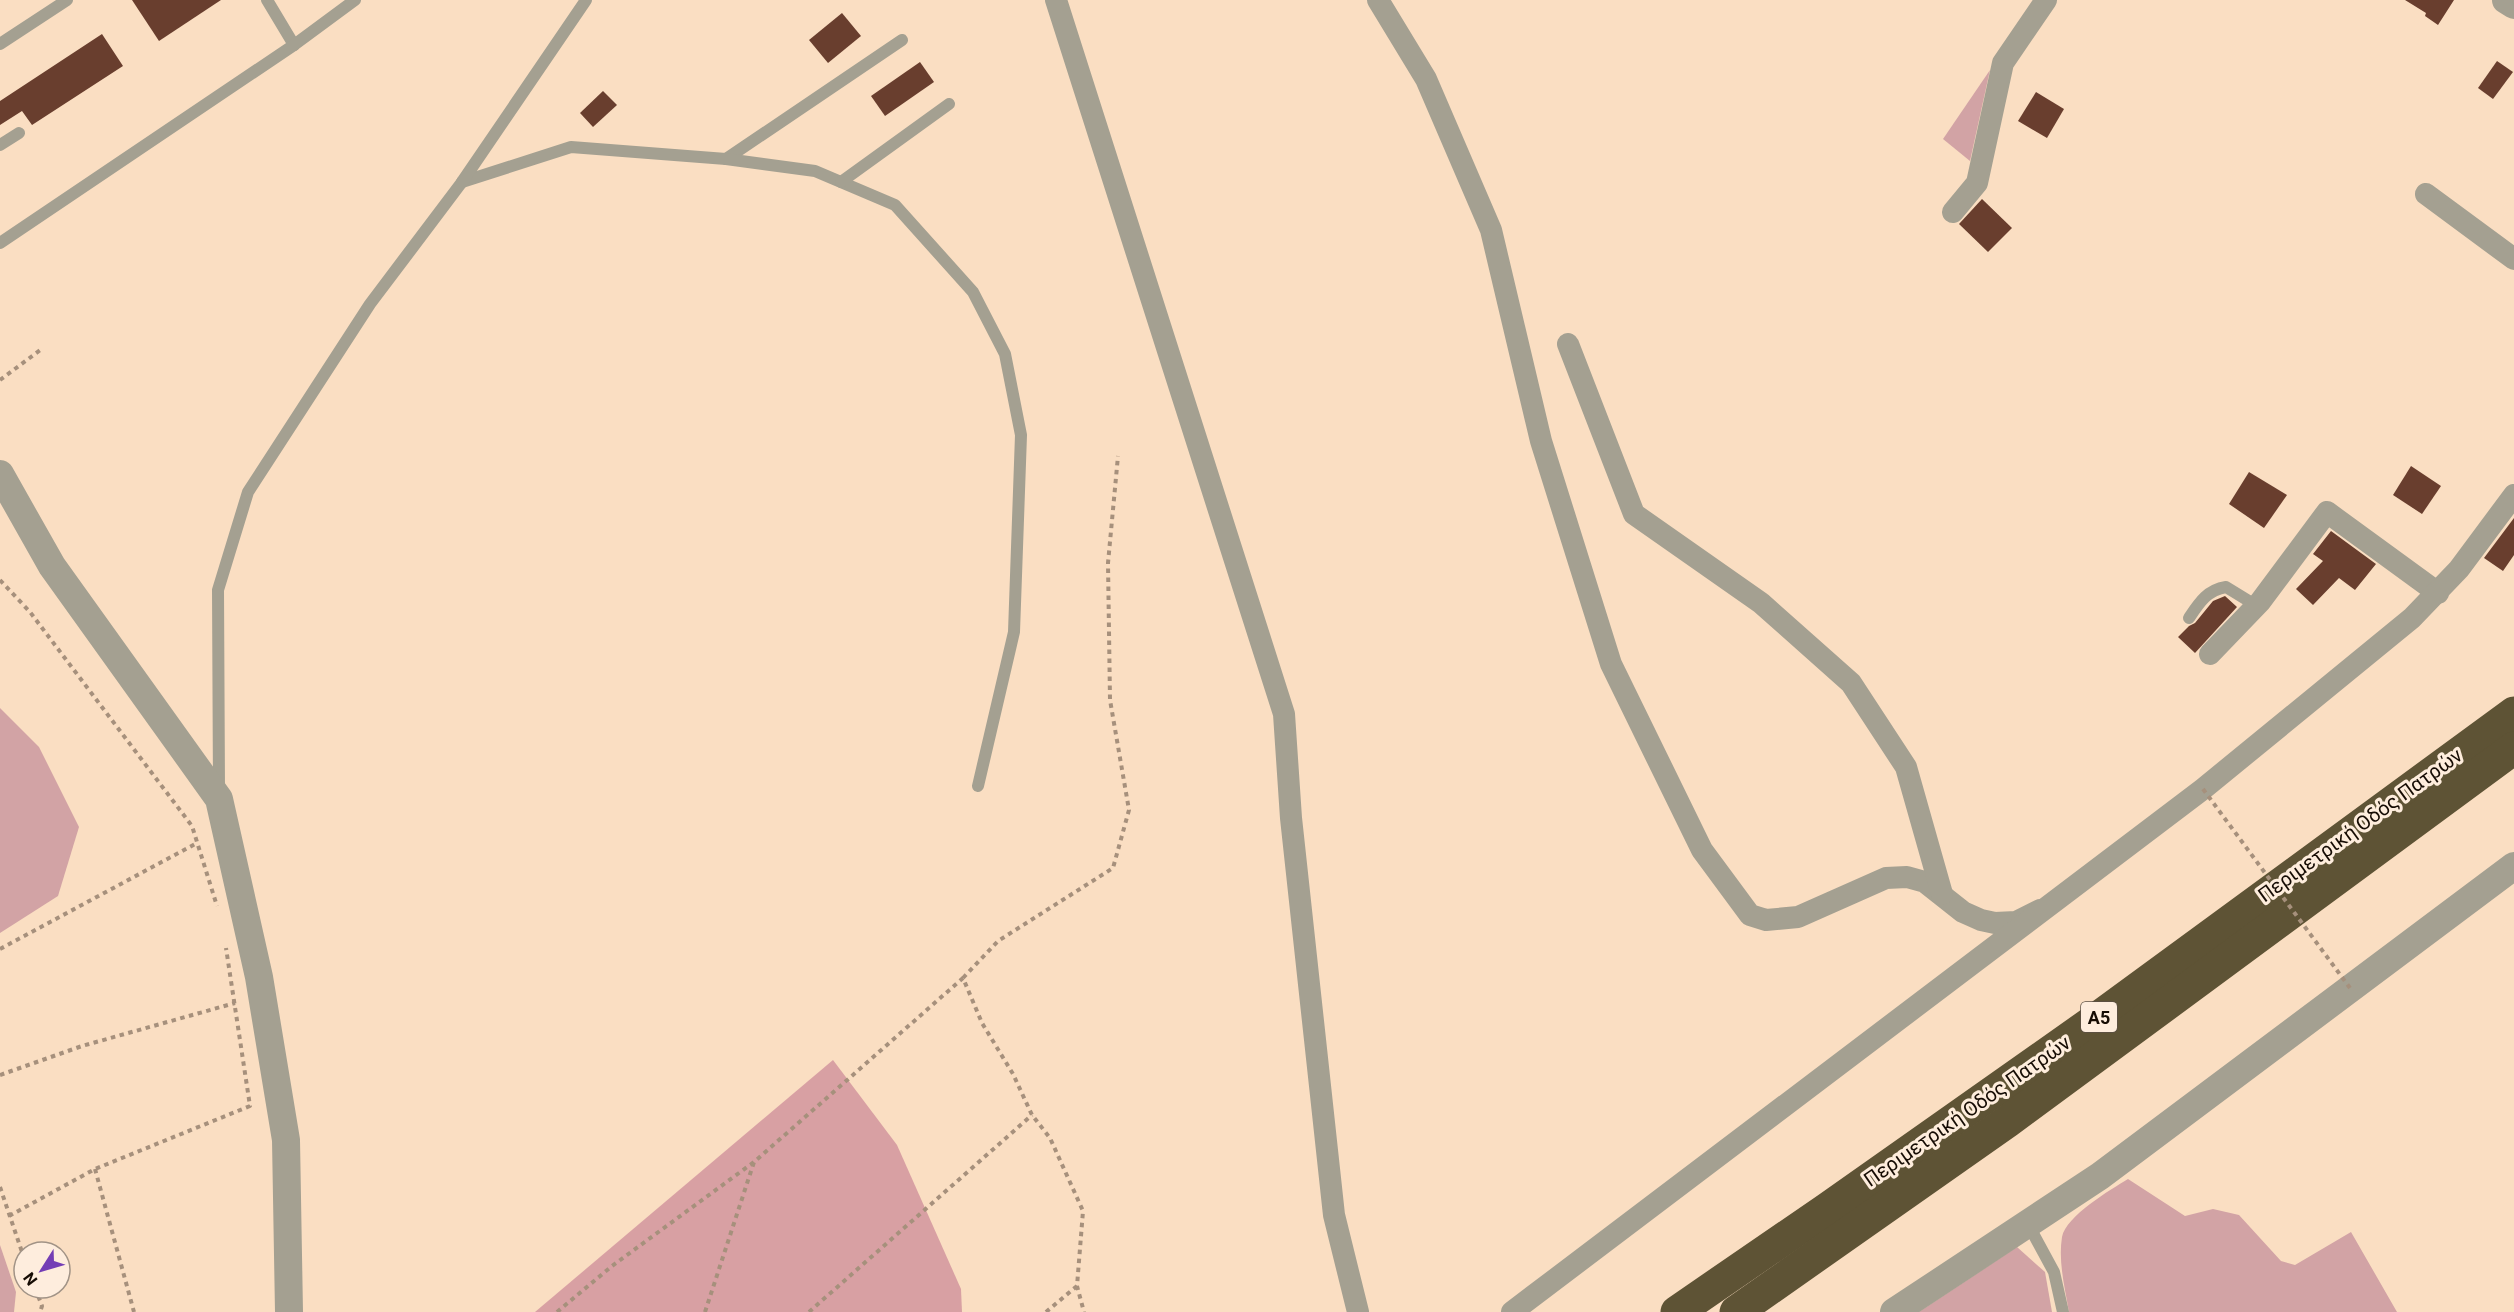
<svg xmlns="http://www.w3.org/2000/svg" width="2514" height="1312" viewBox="0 0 2514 1312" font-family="Roboto,sans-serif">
<rect width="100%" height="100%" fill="#fadec2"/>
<g fill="#d2a3a5">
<path d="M1990 70 1970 161 1943 139Z"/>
<path d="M0 708 39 747 79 827 58 896 0 933Z"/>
<path d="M2128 1179 2185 1216 2213 1209 2239 1215 2281 1261 2295 1265 2351 1232 2397 1312H2069C2065 1288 2058 1262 2062 1237 2066 1216 2110 1190 2128 1179Z"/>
<path d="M0 1245 16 1292 14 1312H0Z"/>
<path d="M2017 1247 2045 1272 2052 1312H1919Z"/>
</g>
<path fill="#d8a0a3" d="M833 1060 897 1145 961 1289 962 1312H535Z"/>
<g fill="#693e2e">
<path d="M132 0H221L159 41Z"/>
<path d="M2405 0H2454L2438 25 2425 16 2426 13Z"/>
<path d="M842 13 861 36 828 63 809 40Z"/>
<path d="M102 34 123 66 32 125 22 111 0 125V101Z"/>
<path d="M2497 61 2513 72 2493 99 2478 88Z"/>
<path d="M920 62 934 82 885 116 871 96Z"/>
<path d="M603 91 617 105 593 127 580 113Z"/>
<path d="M2036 92 2064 109 2047 138 2018 121Z"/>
<path d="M1982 199 2012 228 1988 252 1959 224Z"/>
<path d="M2411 466 2441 486 2422 514 2393 495Z"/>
<path d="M2249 472 2287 495 2264 528 2229 504Z"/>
<path d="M2514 518V555L2503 571 2484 558Z"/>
<path d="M2331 531 2376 564 2355 590 2339 578 2313 605 2296 589 2323 561 2313 554Z"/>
<path d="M2225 596 2237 607 2195 653 2178 637 2189 626 2195 623 2213 601Z"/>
</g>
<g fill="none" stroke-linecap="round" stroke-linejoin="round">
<g stroke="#a6907c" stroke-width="4" stroke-dasharray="4.5 4.5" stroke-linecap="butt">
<path d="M0 380 43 348"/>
<path d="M0 580 30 612 192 826 217 906"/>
<path d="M0 949 197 843"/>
<path d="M963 978 998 941 1113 868 1129 810 1110 700 1108 563 1118 456"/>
<path d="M0 1075 82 1046 235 1003"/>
<path d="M95 1169 134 1312"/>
<path d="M0 1187 24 1258"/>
<path d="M9 1216 95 1169 250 1106 226 948"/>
<path d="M35 1288 42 1306 40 1312"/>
<path d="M557 1312 612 1266 754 1162 963 978 982 1023 1013 1074 1032 1115 1050 1138 1083 1211 1077 1286 1084 1312"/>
<path d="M705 1312 754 1162"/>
<path d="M809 1312 1032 1115"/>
<path d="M1046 1312 1077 1286"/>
</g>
<g stroke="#a4a091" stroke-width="12">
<path d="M267 0 294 45"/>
<path d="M0 44 67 0"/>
<path d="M0 145 19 133"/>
<path d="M726 159 902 40"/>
<path d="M462 182 571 147 726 159 815 171 895 205 973 292 1005 354 1021 435 1014 632 978 786"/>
<path d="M841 182 949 104"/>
<path d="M0 243 294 45 355 0"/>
<path d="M2189 618C2199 603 2207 590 2226 587L2257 606"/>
<path d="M219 789 218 590 248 492 370 304 462 182 586 0"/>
<path d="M2028 1224 2054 1272 2063 1312"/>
</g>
<g stroke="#a4a091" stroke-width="22">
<path d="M1056 0 1284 714 1291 818 1334 1215 1358 1312"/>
<path d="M1378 0 1426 79 1491 230 1541 441 1611 664 1702 850 1750 915 1766 920 1798 917 1886 878 1907 877 1925 882 1963 912 1981 920 1995 923 2016 922 2040 910"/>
<path d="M2426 194 2514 259"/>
<path d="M1953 212 1977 183 2003 63 2046 0"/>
<path d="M1568 344 1634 514 1761 603 1851 683 1906 767 1942 894"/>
<path d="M2210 654 2260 602 2327 512 2438 593"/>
<path d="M1512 1312 2203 789 2412 618 2459 569 2514 495"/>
</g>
<g stroke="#a4a091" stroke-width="28">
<path d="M2506 0 2514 5"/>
<path d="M0 474 52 566 219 799 259 977 286 1140 289 1312"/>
<path d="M1894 1312 2100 1176 2514 866"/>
</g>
<g stroke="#5e5335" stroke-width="33">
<path d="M1677 1312 1827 1209 2091 1023 2514 713"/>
<path d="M1736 1312 2008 1121 2514 748"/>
</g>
<path stroke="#a6907c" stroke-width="4" stroke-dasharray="4.5 4.5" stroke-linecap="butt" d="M2203 789 2350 988"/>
</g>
<g text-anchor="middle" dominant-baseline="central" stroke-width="6" stroke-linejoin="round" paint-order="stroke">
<rect fill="#feeddd" stroke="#5c5045" stroke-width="1.5" x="2081" y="1002" width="36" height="30" rx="4.5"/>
<g font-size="18" font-weight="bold" fill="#160c04">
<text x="2099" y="1017">Α5</text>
</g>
<g font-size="20" fill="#160c04" stroke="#feeddd">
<text transform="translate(2360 825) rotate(-36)">Περιμετρική Οδός Πατρών</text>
<text transform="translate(1967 1111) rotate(-35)">Περιμετρική Οδός Πατρών</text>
</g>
</g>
<g transform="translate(42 1270) rotate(233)"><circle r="28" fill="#feeddd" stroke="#a19386" stroke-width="1.5"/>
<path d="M0-4.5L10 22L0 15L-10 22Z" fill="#743eb5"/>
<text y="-9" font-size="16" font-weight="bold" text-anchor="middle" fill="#160c04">N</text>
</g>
</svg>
